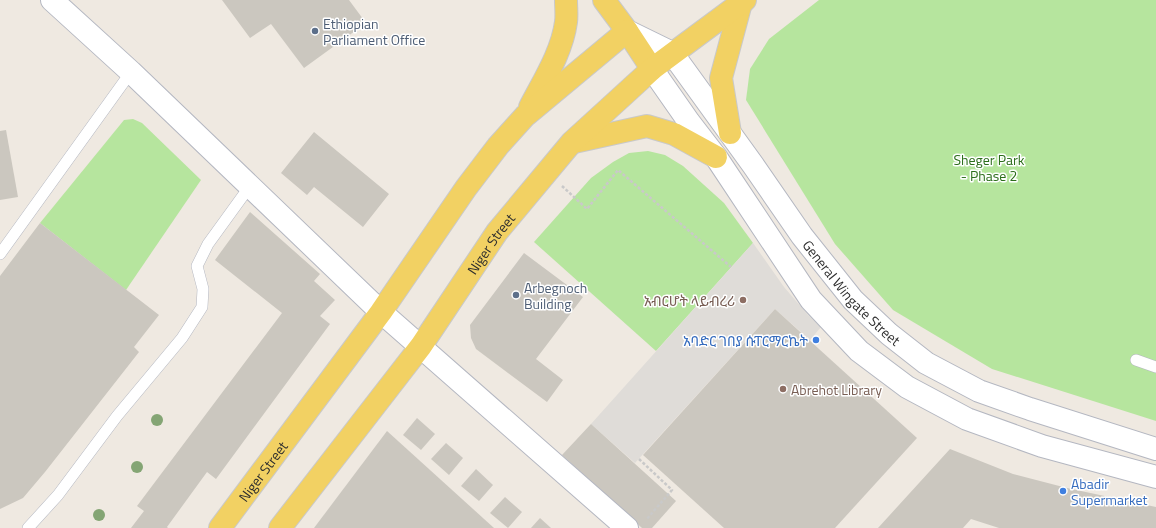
<svg xmlns="http://www.w3.org/2000/svg" width="1156" height="528" viewBox="0 0 1156 528" font-family="'Titillium Web','Noto Sans Ethiopic',sans-serif">
<rect width="100%" height="100%" fill="#efe9e1"/>
<g fill="#b6e59e">
<path d="M819 0H1156V421L992 369 893 310 835 244 746 100 750 69 769 39Z"/>
<path d="M133 119 142 123 201 180 126 290 40 223 124 120Z"/>
<path d="M648 151 665 155 683 166 724 203 753 243 656 351 534 242 591 178 613 162 629 153Z"/>
</g>
<path fill="#dfdcd8" d="M753 243 784 287 808 315 821 327 810 340 775 309 635 463 591 424Z"/>
<g fill="#cbc7bf">
<path d="M222 0H349L366 23 304 68 271 24 250 38Z"/>
<path d="M6 130 18 197 0 200V131Z"/>
<path d="M314 132 389 194 363 227 314 187 307 195 281 173Z"/>
<path d="M250 212 320 274 314 281 335 300 320 316 330 324 216 479 207 472 167 527 168 528H131L144 511 137 506 282 313 215 260Z"/>
<path d="M40 223 159 315 134 347 139 352 45 472 23 498 0 509V276Z"/>
<path d="M524 253 583 297 536 359 563 380 547 402 476 349 471 338 470 325Z"/>
<path d="M775 309 917 438 835 528H724L643 455Z"/>
<path d="M417 418 435 434 421 450 403 435Z"/>
<path d="M591 424 676 501 652 528H642L562 455Z"/>
<path d="M387 431 494 528H314Z"/>
<path d="M446 443 463 458 449 475 431 459Z"/>
<path d="M950 449 1013 474 1067 488 1156 507V528H999L971 519 963 528H878Z"/>
<path d="M476 469 493 485 479 501 461 486Z"/>
<path d="M505 497 522 512 508 528 490 513Z"/>
<path d="M540 518 551 528H531Z"/>
</g>
<g fill="none" stroke-linecap="round" stroke-linejoin="round">
<g stroke="#b4b7c1" stroke-width="12">
<g id="lane">
<path d="M0 254 131 72"/>
<path d="M1136 360 1156 367"/>
<path d="M28 528 58 495 117 416 182 338 202 307 203 289 197 266 208 244 250 186"/>
</g>
</g>
<g stroke="#b4b7c1" stroke-width="24">
<path id="street" d="M52 0 131 72 381 312 627 528"/>
</g>
<g stroke="#b4b7c1" stroke-width="24">
<g id="secondary">
<path id="s1" d="M627 31 672 53 753 165 802 236 853 300 889 334 926 363 979 391 1030 409 1156 449"/>
<path d="M652 69 689 122 716 157 811 300 859 351 907 387 967 419 1042 446 1156 477"/>
</g>
</g>
<g stroke="#c9c9c9" stroke-width="24">
<g id="primary">
<path d="M604 0 627 31 652 69"/>
<path d="M530 107C544 80 562 52 566 22 567 15 566 7 566 0"/>
<path d="M730 133 721 78 741 3"/>
<path d="M574 142 647 126 674 134 716 157"/>
<path id="s2" d="M220 528 381 312 466 188 498 146 525 116 627 31"/>
<path id="s3" d="M280 528 421 346 497 232 572 142 652 69 745 0"/>
</g>
</g>
<g stroke="#c9c9c9" stroke-width="2.5" stroke-dasharray="3 2" stroke-linecap="butt">
<path d="M562 186 587 209 618 170 731 267"/>
<path d="M639 459 672 490 646 520"/>
</g>
<use href="#lane" stroke="#fff" stroke-width="11"/>
<use href="#street" stroke="#fff" stroke-width="22"/>
<use href="#secondary" stroke="#fff" stroke-width="22"/>
<use href="#primary" stroke="#f2d163" stroke-width="22"/>
</g>
<g fill="#84a574">
<circle cx="157" cy="420" r="6"/>
<circle cx="137" cy="467" r="6"/>
<circle cx="99" cy="515" r="6"/>
</g>
<g fill="#5c6f8a" stroke="#fff" stroke-width="1.5">
<circle cx="315" cy="31" r="4"/>
<circle cx="516" cy="295" r="4"/>
</g>
<g fill="#8d6e63" stroke="#fff" stroke-width="1.5">
<circle cx="743" cy="300" r="4"/>
<circle cx="783" cy="389" r="4"/>
</g>
<g fill="#3f7fe0" stroke="#fff" stroke-width="1.5">
<circle cx="816" cy="340" r="4"/>
<circle cx="1063" cy="491" r="4"/>
</g>
<g text-anchor="middle" dominant-baseline="central" stroke-width="3" stroke-linejoin="round" paint-order="stroke">
<g font-size="14" fill="#4e5e75" stroke="#fff" text-anchor="start">
<text x="323" y="23">Ethiopian<tspan x="323" dy="16">Parliament Office</tspan></text>
<text x="524" y="287">Arbegnoch<tspan x="524" dy="16">Building</tspan></text>
</g>
<g font-size="14" fill="#2c6e1b" stroke="#fff">
<text x="989" y="159">Sheger Park<tspan x="989" dy="16">- Phase 2</tspan></text>
</g>
<g font-size="14" fill="#2e2e2e" stroke="#fff">
<text stroke="none"><textPath href="#s3" startOffset="354">Niger Street</textPath></text>
<text stroke="none"><textPath href="#s1" startOffset="350">General Wingate Street</textPath></text>
<text stroke="none"><textPath href="#s2" startOffset="71">Niger Street</textPath></text>
</g>
<g font-size="14" fill="#785e54" stroke="#fff" text-anchor="end">
<text x="735" y="300">አብርሆት ላይብረሪ</text>
<text x="791" y="389" text-anchor="start">Abrehot Library</text>
</g>
<g font-size="14" fill="#366cbe" stroke="#fff" text-anchor="end">
<text x="808" y="340">አባድር ገበያ ሱፐርማርኬት</text>
<text x="1071" y="483" text-anchor="start">Abadir<tspan x="1071" dy="16">Supermarket</tspan></text>
</g>
</g>
</svg>
